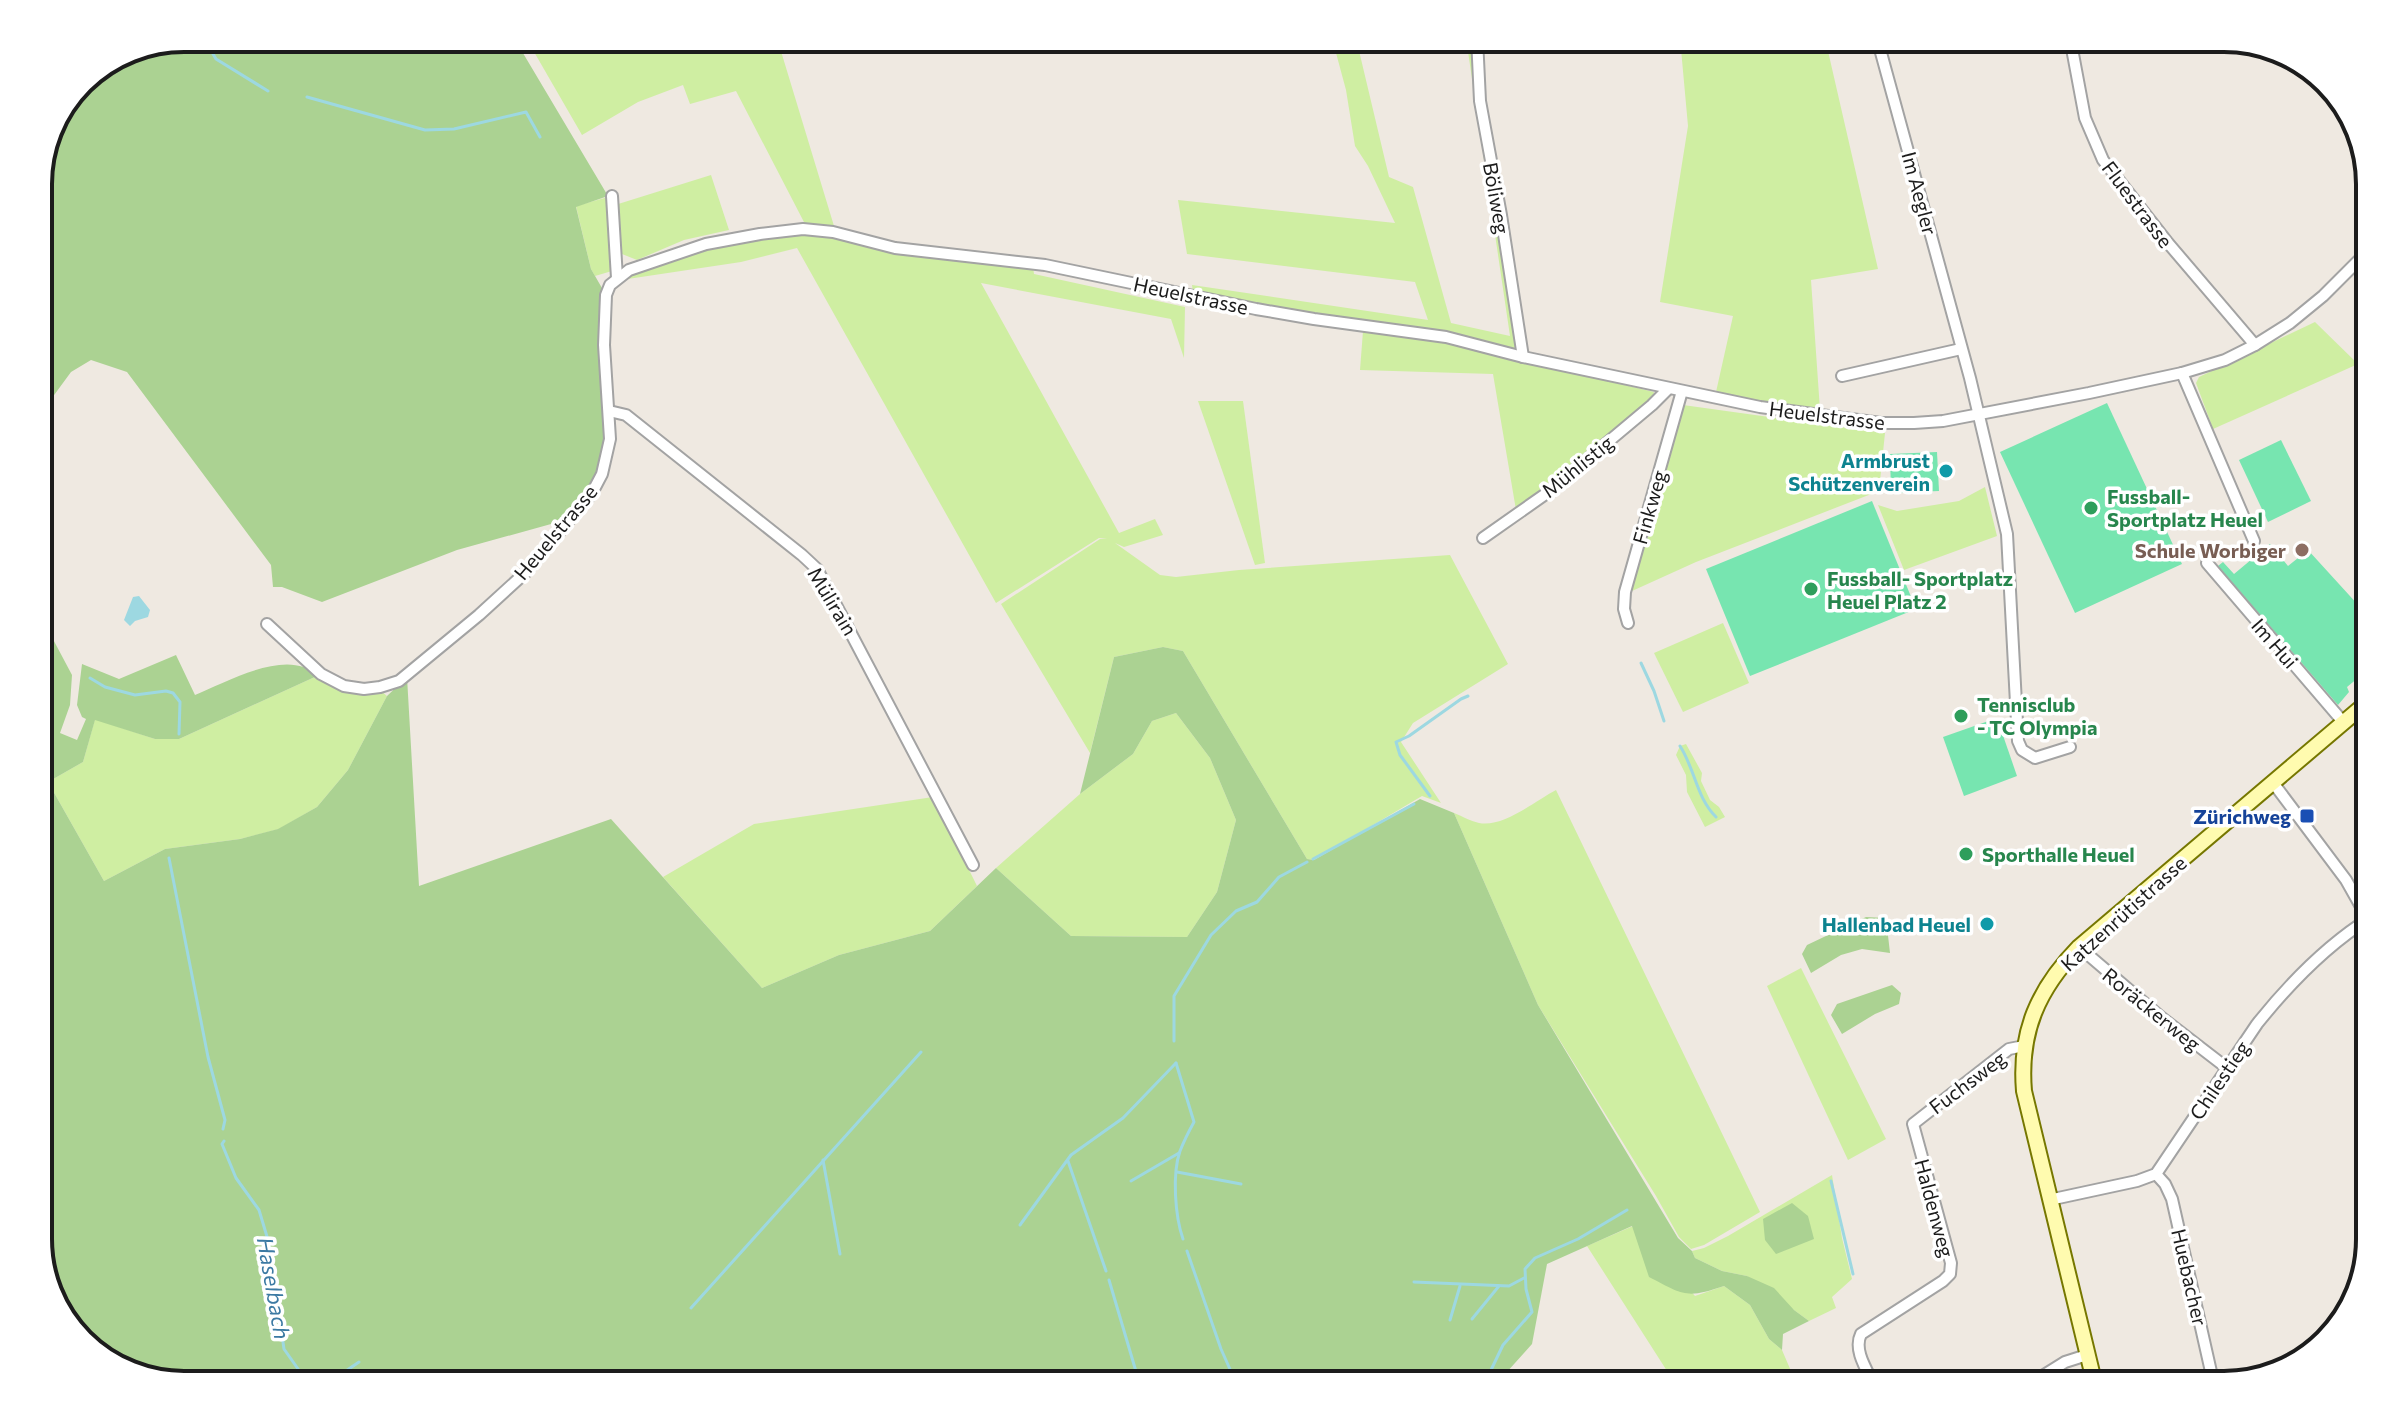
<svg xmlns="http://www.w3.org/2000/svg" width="2408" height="1423" viewBox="0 0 2408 1423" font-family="Commissioner,sans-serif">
<rect width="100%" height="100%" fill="#efe9e1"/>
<g fill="#cfeea2">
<path d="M526 38H777L834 226 805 224 736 91 690 104 683 85 638 102 582 135Z"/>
<path d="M1332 38H1356L1389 177 1413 187 1451 323 1510 336 1466 38H1474L1521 352 1193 292 1192 285 1428 320 1415 282 1187 254 1178 200 1395 223 1368 166 1355 146 1346 90Z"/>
<path d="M1680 38H1825L1878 269 1811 280 1820 410 1759 403 1716 392 1733 316 1660 302 1688 126Z"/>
<path d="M711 175 729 230 684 240 637 260 612 250V271L595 276 591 269 576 206 608 197 615 205Z"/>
<path d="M803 231 1033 267 1034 274 1185 307 1184 358 1171 319 981 283 1119 533 1155 519 1163 535 1124 547 1115 543 1160 575 1176 577 1239 570 1450 555 1508 664 1413 723 1401 742 1441 803 1422 796 1314 860 1307 859 1183 651 1163 647 1114 657 1090 753 1001 604 1100 539H1107L1099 538 996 603 797 248 741 262 621 280 631 272 709 247Z"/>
<path d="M2315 322 2358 364 2213 429 2196 383 2199 377Z"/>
<path d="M1363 331 1445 342 1654 392 1652 401 1516 510 1493 374 1360 370Z"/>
<path d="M1198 401H1243L1265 563 1255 565Z"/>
<path d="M1683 405 1885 433 1879 491 1696 562 1632 591Z"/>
<path d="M1985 487 1997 536 1904 570 1878 505 1897 511 1959 501Z"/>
<path d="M1723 623 1749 683 1683 712 1654 653Z"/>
<path d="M317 676C336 692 357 694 381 691L387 696 348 770 317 807 279 829 240 839 165 849 104 881 48 782 83 762 95 719 155 739H179Z"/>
<path d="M1176 713 1210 758 1236 820 1217 892 1187 937 1071 936 996 868 1080 794 1133 754 1152 721Z"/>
<path d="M1686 744 1702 773 1701 781 1710 800 1719 807 1725 817 1705 827 1687 792 1686 775 1676 755 1680 746Z"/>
<path d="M1556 790 1760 1212 1704 1245 1691 1249 1679 1237 1656 1196 1538 1005 1454 813C1462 816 1470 821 1479 823 1503 828 1535 801 1556 790Z"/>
<path d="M933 797 977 886 930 931 839 955 762 988 663 877 754 824Z"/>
<path d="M1801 968 1886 1139 1848 1160 1767 986Z"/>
<path d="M1832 1175 1842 1238 1852 1279 1832 1297 1836 1308 1809 1321 1747 1276 1722 1271 1695 1258 1692 1251 1704 1248 1728 1236Z"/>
<path d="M1633 1226 1695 1296 1724 1286 1750 1305 1769 1339 1782 1350 1797 1385H1676L1587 1246Z"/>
</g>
<g fill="#abd292">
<path d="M184 38H514L608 196 576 207 591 269 606 295 609 411 602 474 569 519 457 550 322 602 282 587H273L271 565 127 372 91 360 71 372 38 417V175L81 80 128 49Z"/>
<path d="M38 611 72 675 70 705 60 733 77 740 86 719 82 717 77 705 82 664 119 679 176 655 195 695C225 683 289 646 317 676L179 739H155L95 720 83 762 48 782 104 881 165 849 240 839 278 829 317 807 348 770 387 696 407 677 419 886 611 819 762 988 839 955 930 931 996 868 1071 936 1187 937 1217 892 1236 820 1210 758 1176 713 1152 721 1133 754 1080 794 1114 657 1163 647 1183 651 1307 859 1314 860 1420 799 1454 813 1538 1005 1678 1238 1692 1251 1695 1258 1722 1271 1747 1276 1774 1288 1794 1310 1809 1321 1783 1334 1782 1350 1769 1339 1750 1305 1724 1286C1686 1299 1684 1295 1649 1277L1632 1226 1547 1264 1532 1344 1497 1383 1498 1385H184L111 1365 58 1312 38 1248Z"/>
<path d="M1866 917 1886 918 1890 953 1862 949 1841 955 1811 973 1802 954 1807 945Z"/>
<path d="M1892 985 1901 993 1899 1004 1875 1014 1842 1034 1831 1015 1837 1004Z"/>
<path d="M1792 1203 1808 1216 1814 1239 1776 1254 1765 1240 1763 1219Z"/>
</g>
<g fill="#77e5b0">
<path d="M2107 403 2182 564 2075 613 2000 452Z"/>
<path d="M2281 440 2311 501 2268 522 2239 460Z"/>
<path d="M1937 452 1939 491 1891 493 1890 454Z"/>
<path d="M1872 501 1916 609 1750 676 1706 569Z"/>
<path d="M2270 544 2288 566 2308 550 2370 618V668L2347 687 2349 692 2338 705 2218 566 2223 562 2234 574Z"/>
<path d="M1997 718 2017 776 1964 796 1943 737Z"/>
</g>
<path fill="#9dd8e1" d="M139 596 150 610 148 617 135 621 130 626 124 620 133 597Z"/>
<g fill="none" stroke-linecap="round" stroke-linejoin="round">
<g stroke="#9dd8e1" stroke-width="3">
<path d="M193 38 209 47 216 59 268 91"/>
<path d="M307 97 425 130 454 129 526 112 540 137"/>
<path d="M38 626 42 634"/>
<path d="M1641 663 1654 691 1664 721"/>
<path d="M90 678 105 687 135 695 166 691 173 693 180 702 179 734"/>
<path d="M1680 746C1695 769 1696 797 1716 817"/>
<path d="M1430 796 1400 755 1396 742 1409 736 1461 699 1468 696"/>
<path d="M169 858 208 1057 225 1120 223 1129"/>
<path d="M1313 859 1414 804"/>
<path d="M1174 1041V996L1211 935 1236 911 1257 902 1279 877 1307 862"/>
<path d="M1176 1063 1194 1122C1189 1131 1184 1141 1180 1151 1172 1174 1175 1216 1183 1239"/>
<path d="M224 1141 222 1144 236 1178 259 1210 268 1240 284 1349 303 1376 313 1382 337 1377 359 1362"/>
<path d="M823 1160 840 1254"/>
<path d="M1068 1161 1106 1271"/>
<path d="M1177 1172 1241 1184"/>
<path d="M1131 1181 1179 1153"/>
<path d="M1831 1181 1853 1274"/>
<path d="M1020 1225 1071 1155 1123 1118 1176 1063"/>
<path d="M1187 1251 1221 1349 1237 1385"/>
<path d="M1109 1280 1140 1385"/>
<path d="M1414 1282 1509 1286 1524 1278"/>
<path d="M691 1308 921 1052"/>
<path d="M1472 1319 1499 1286"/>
<path d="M1450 1320 1460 1286"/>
<path d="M1491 1370 1503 1345 1532 1312 1526 1289 1525 1269 1535 1258 1578 1239 1627 1210"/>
<path d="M1483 1385 1484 1383"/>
</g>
<g stroke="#a3a3a3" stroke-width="14">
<g id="street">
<path d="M1477 38 1480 101 1501 215 1523 357"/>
<path d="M1877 38 1970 378 2007 534 2018 741 2022 750 2035 758 2070 747"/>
<path d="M2070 38 2085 118 2103 160 2168 243 2255 345"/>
<path d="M612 196 617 278"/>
<path d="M2182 373 2254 541"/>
<path d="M1842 376 1961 349"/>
<path d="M609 411 626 415 802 555 817 569 973 865"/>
<path d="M1483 538 1547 493 1652 405 1668 389"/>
<path d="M2207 563 2344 723"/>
<path d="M1628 623 1624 609 1625 592 1682 391"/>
<path d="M267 624 321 674 344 686 364 689 380 687 399 681 479 615 526 572 592 493 602 474 610 439 604 345 606 295 610 285 629 270 706 244 760 234 803 229 833 232 895 248 1045 265 1256 309 1314 319 1446 337 1523 357 1760 407 1881 423H1914L1943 421 2089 393 2182 373 2225 360 2255 345 2290 323 2323 296 2370 249"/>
<path d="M2274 784 2346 880 2368 919"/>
<path d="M2079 947 2162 1018 2227 1068"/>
<path d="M2156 1174 2165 1184 2172 1199 2214 1385"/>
<path d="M2049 1200 2137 1181 2156 1174 2257 1024C2289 984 2327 945 2370 918"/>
<path d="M1874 1385C1867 1370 1853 1350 1861 1334L1943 1281 1950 1274 1951 1263 1913 1124 2009 1049 2024 1046"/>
<path d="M2028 1385 2065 1362 2087 1355"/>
</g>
</g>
<g stroke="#767700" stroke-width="18">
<path id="secondary" d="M2095 1385 2024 1091C2019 1032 2038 989 2079 947L2370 700"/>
</g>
<use href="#street" stroke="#fff" stroke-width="10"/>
<use href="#secondary" stroke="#fffbaf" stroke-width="14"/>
</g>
<g fill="#0f9aa8" stroke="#fff" stroke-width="3">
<circle cx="1946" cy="471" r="8"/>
<circle cx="1987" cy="924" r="8"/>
</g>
<g fill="#2e9e5b" stroke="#fff" stroke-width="3">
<circle cx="2091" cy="508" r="8"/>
<circle cx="1811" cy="589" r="8"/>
<circle cx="1961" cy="716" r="8"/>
<circle cx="1966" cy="854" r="8"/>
</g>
<circle fill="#8d6e63" stroke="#fff" stroke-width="3" cx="2302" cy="550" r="8"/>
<rect fill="#1a4fb4" stroke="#fff" stroke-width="3" x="2299" y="808" width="16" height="16" rx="4"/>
<g text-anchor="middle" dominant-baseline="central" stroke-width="7" stroke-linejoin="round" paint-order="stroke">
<g font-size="20" fill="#1c1c1c" stroke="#fff">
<text transform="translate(1920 193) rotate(75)">Im Aegler</text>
<text transform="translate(1497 198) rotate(80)">Böliweg</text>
<text transform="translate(2138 204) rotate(53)">Fluestrasse</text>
<text transform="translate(1191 295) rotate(12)">Heuelstrasse</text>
<text transform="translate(1827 415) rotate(7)">Heuelstrasse</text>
<text transform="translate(1577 466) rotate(-39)">Mühlistig</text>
<text transform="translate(1649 507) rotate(-74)">Finkweg</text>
<text transform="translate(555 532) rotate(-50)">Heuelstrasse</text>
<text transform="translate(833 601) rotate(59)">Mülirain</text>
<text transform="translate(2275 643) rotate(49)">Im Hui</text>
<text transform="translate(2123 913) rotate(-42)">Katzenrütistrasse</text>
<text transform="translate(2152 1009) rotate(39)">Roräckerweg</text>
<text transform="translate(2219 1080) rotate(-56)">Chilestieg</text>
<text transform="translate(1967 1082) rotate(-37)">Fuchsweg</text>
<text transform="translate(1935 1208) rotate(75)">Haldenweg</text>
<text transform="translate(2190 1277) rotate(77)">Huebacher</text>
</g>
<g font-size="20" font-weight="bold" fill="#0d838f" stroke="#fff" text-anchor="end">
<text x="1930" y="460">Armbrust<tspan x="1930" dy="23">Schützenverein</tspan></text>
<text x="1971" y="924">Hallenbad Heuel</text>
</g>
<g font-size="20" font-weight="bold" fill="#27864d" stroke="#fff" text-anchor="start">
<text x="2107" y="496">Fussball-<tspan x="2107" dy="23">Sportplatz Heuel</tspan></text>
<text x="1827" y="578">Fussball- Sportplatz<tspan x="1827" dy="23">Heuel Platz 2</tspan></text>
<text x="1977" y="704">Tennisclub<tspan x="1977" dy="23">- TC Olympia</tspan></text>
<text x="1982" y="854">Sporthalle Heuel</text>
</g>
<g font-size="20" font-weight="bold" fill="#785e54" stroke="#fff" text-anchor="end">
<text x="2286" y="550">Schule Worbiger</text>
</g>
<g font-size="20" font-weight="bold" fill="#164399" stroke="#fff" text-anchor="end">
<text x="2291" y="816">Zürichweg</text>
</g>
<g font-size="22" font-style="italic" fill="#3c7aa3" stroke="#fff">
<text transform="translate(274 1288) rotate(80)">Haselbach</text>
</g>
</g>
<path d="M0 0H2408V1423H0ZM184 52H2224A132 132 0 0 1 2356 184V1239A132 132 0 0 1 2224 1371H184A132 132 0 0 1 52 1239V184A132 132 0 0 1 184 52Z" fill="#fff" fill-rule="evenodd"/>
<path fill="none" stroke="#1c1c1c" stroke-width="4" d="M184 52H2224A132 132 0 0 1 2356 184V1239A132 132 0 0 1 2224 1371H184A132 132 0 0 1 52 1239V184A132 132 0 0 1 184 52Z"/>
</svg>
